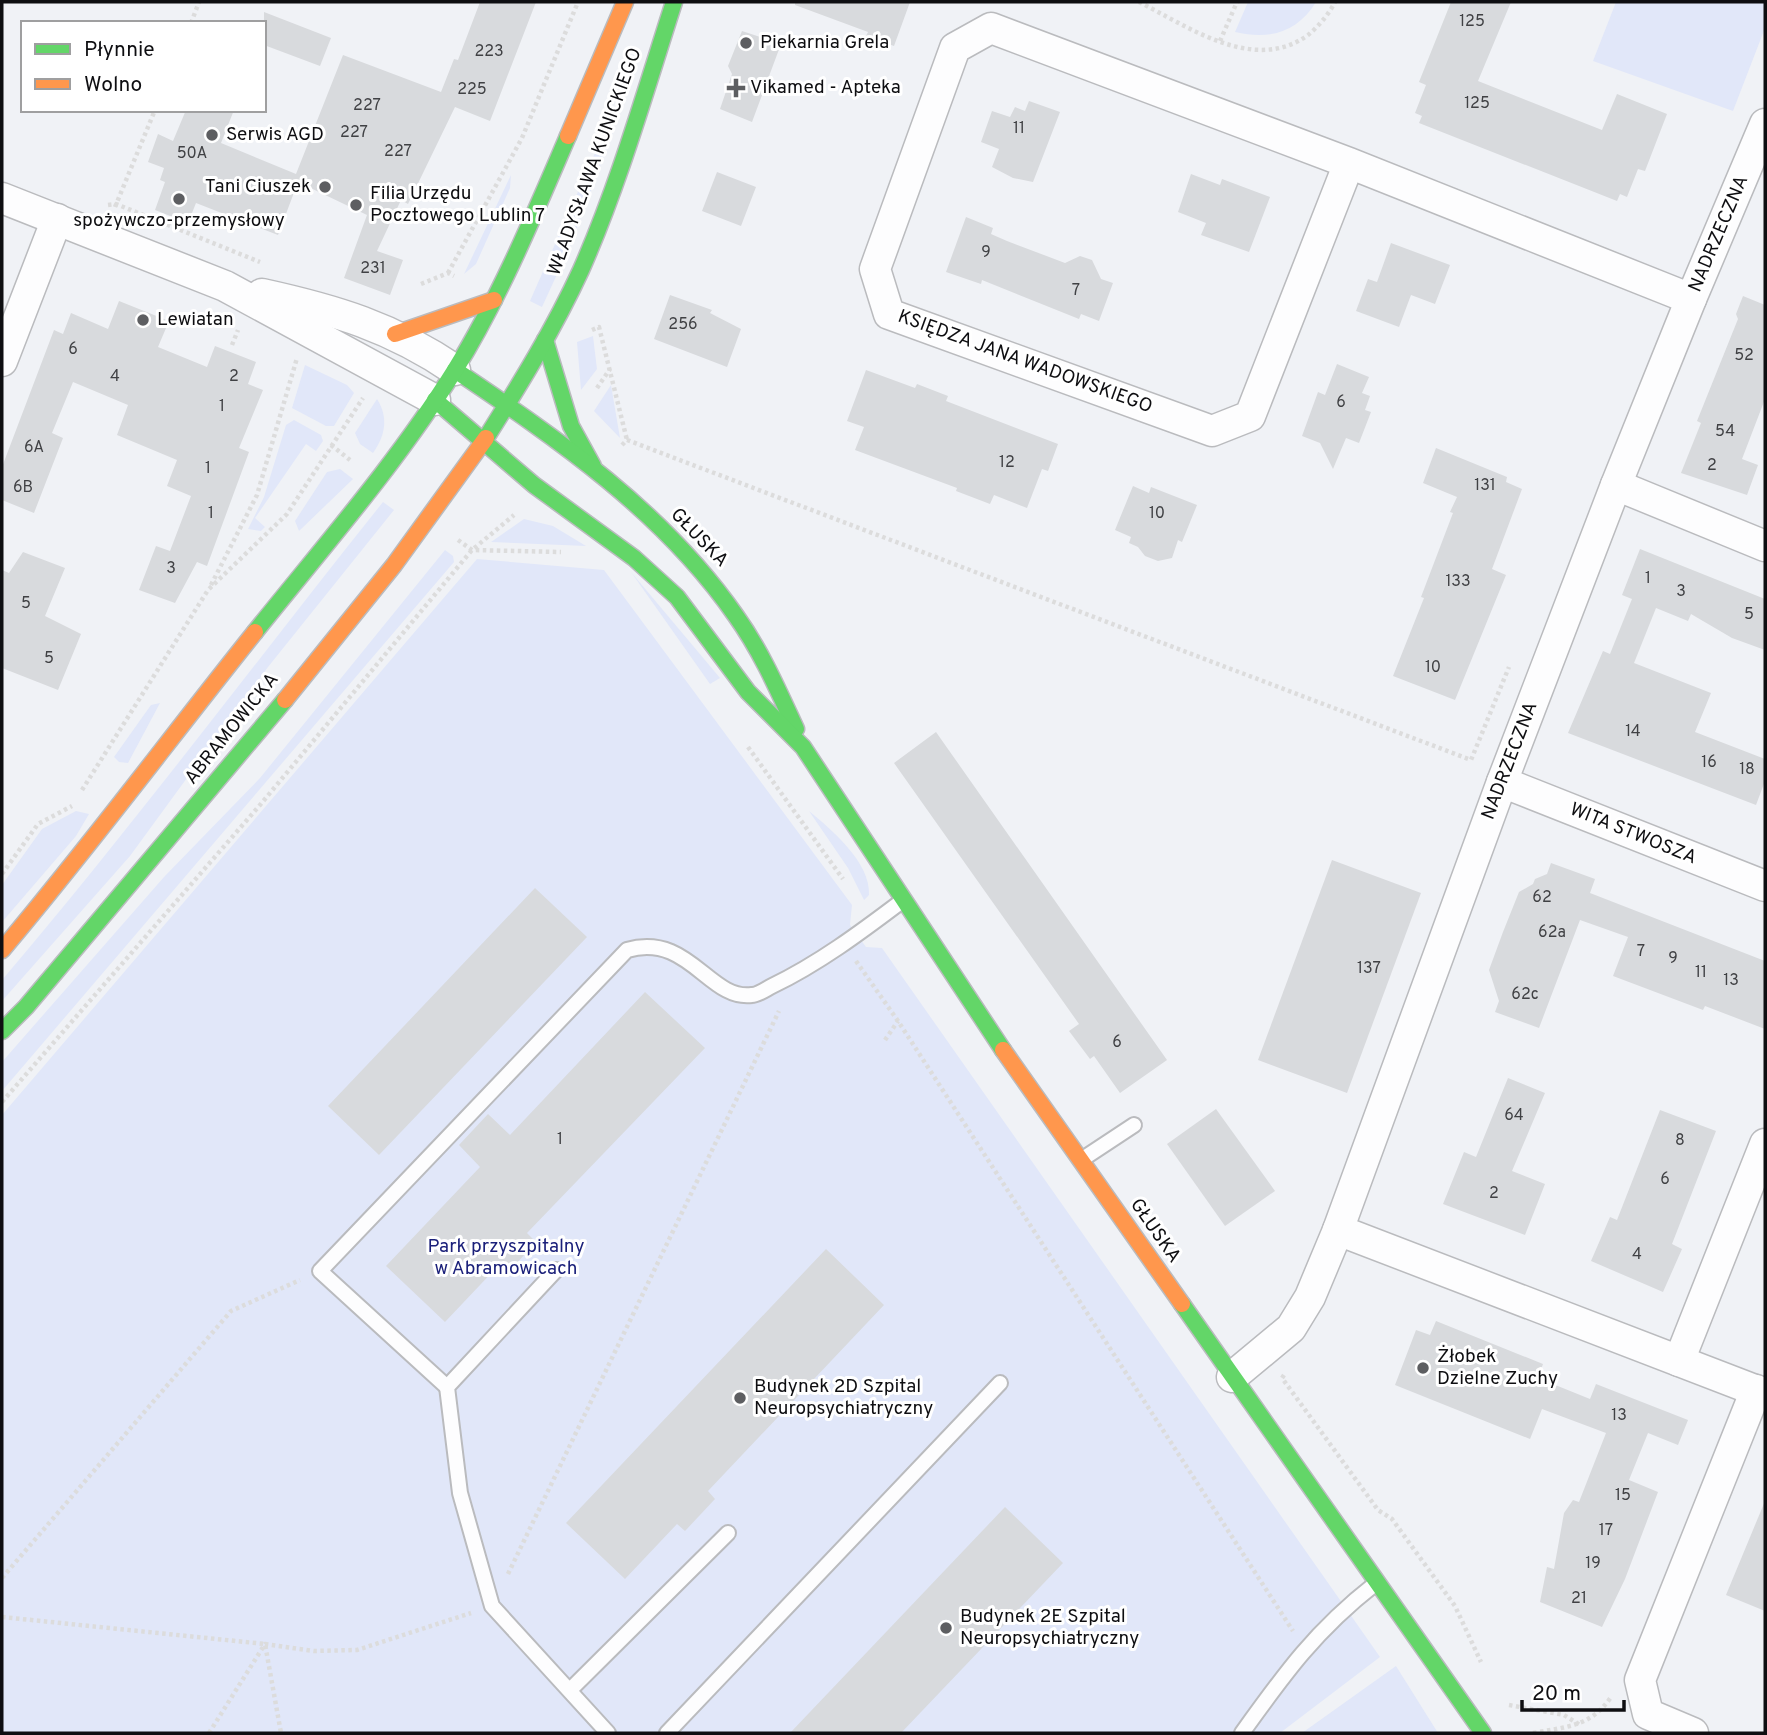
<svg xmlns="http://www.w3.org/2000/svg" width="1767" height="1735" viewBox="0 0 1767 1735" font-family="Overpass,sans-serif">
<rect width="100%" height="100%" fill="#f0f2f6"/>
<g fill="#e1e7f9">
<path d="M1248 2H1316C1297 33 1269 40 1235 32Z"/>
<path d="M1616 2H1765V28L1733 111 1593 61Z"/>
<path d="M606 128 614 129 570 246 542 307 530 301Z"/>
<path d="M511 175 510 188 476 264 464 274Z"/>
<path d="M593 336 597 369 581 390 577 342Z"/>
<path d="M305 365 347 385 354 393 334 426H326L292 408Z"/>
<path d="M611 385 620 438 594 411Z"/>
<path d="M377 399C389 418 385 436 373 453L360 444 355 433Z"/>
<path d="M294 420 321 435 323 441 316 451 306 444 255 518 265 527 261 531 248 529 264 497 286 425Z"/>
<path d="M340 469 353 479 299 531 295 521 327 472Z"/>
<path d="M383 502 394 510 268 667 130 856 2 1001V980C134 825 256 661 383 502Z"/>
<path d="M524 519 553 526 586 546 491 542Z"/>
<path d="M445 550 453 556 454 562 2 1091V1062L164 877 260 778Z"/>
<path d="M477 559 604 570 852 905 850 925 866 947 882 948 1345 1607 1380 1657 1280 1733H2V1115Z"/>
<path d="M631 572 720 678 710 684Z"/>
<path d="M160 703 128 763 119 762 114 757 151 705Z"/>
<path d="M76 811 89 814 76 836 2 922V885L42 829Z"/>
<path d="M809 811C832 830 871 863 869 895L864 900 848 868Z"/>
<path d="M1396 1666 1438 1733H1302Z"/>
</g>
<g fill="#d8dadd">
<path d="M480 2H536L490 121 455 107 408 204 401 200 377 251 403 260 390 295 344 278 367 215 298 182 278 235 196 203 188 223 155 210 165 182 160 180 164 168 148 162 158 134 173 141 186 110H234L221 143 296 174 343 55 441 92 454 59 458 60Z"/>
<path d="M795 2H910L894 46 866 36 868 32 795 5Z"/>
<path d="M1451 2H1511L1478 81 1602 130 1617 94 1667 114 1645 171 1638 169 1627 197 1620 194 1617 201 1419 123 1422 116 1415 113 1426 85 1419 82Z"/>
<path d="M264 12 331 38 320 66 264 45Z"/>
<path d="M742 31 781 44 752 122 720 109 732 74 728 66Z"/>
<path d="M1029 101 1060 112 1033 182 1013 178 992 167 999 149 981 142 992 111 1010 117 1015 107 1025 111Z"/>
<path d="M717 172 756 187 741 226 702 211Z"/>
<path d="M1191 174 1220 185 1222 179 1270 197 1249 252 1201 235 1206 223 1178 212Z"/>
<path d="M966 217 993 228 991 234 1007 241 1065 263 1080 256 1092 260 1101 279 1113 283 1099 321 1081 314 1079 319 982 280 981 284 946 272Z"/>
<path d="M1391 243 1450 265 1435 304 1411 295 1399 327 1356 311 1368 279 1377 282Z"/>
<path d="M670 295 712 310 710 313 741 329 727 367 654 339Z"/>
<path d="M1743 296 1765 305V399L1742 459 1758 465 1747 495 1681 473 1701 423 1697 421 1738 319 1736 314Z"/>
<path d="M119 301 169 321 158 347 207 367 215 346 256 362 248 384 263 390 239 448 249 452 207 566 197 562 175 603 139 590 156 546 170 551 191 496 167 486 177 460 117 435 128 405 73 382 52 433 63 438 34 513 2 500V467L54 330 63 334 71 313 108 329Z"/>
<path d="M1337 364 1369 377 1362 393 1370 396 1365 410 1371 412 1359 443 1346 438 1333 469 1320 443 1302 436 1318 392 1325 395Z"/>
<path d="M866 370 915 388 917 384 948 396 946 401 1058 444 1048 471 1042 469 1027 508 994 495 990 504 956 491 957 488 855 450 864 427 847 421Z"/>
<path d="M1436 448 1507 477 1506 482 1522 489 1492 569 1506 575 1455 700 1393 676 1424 598 1421 597 1453 513 1450 512 1457 497 1423 483Z"/>
<path d="M1133 486 1149 493 1151 487 1197 505 1182 542 1178 540 1172 558 1158 561 1145 556 1138 547 1129 543 1131 537 1115 530Z"/>
<path d="M1640 549 1765 599V650L1732 638 1691 614 1688 621 1656 608 1634 663 1711 693 1695 732 1765 759V781L1756 805 1568 733 1603 651 1610 654 1632 599 1622 595Z"/>
<path d="M23 552 65 568 45 616 81 634 58 690 2 668V570L9 573Z"/>
<path d="M936 732 1167 1060 1120 1093 1094 1056 1090 1059 1069 1031 1079 1024 894 763Z"/>
<path d="M1332 860 1421 893 1347 1093 1258 1060Z"/>
<path d="M1551 863 1595 879 1590 893 1765 961V1029L1705 1006 1703 1010 1613 976 1628 937 1580 920 1539 1028 1495 1012 1499 1001 1489 970 1503 932 1519 892 1533 884 1535 879 1547 874Z"/>
<path d="M535 888 587 937 379 1155 328 1106Z"/>
<path d="M645 992 705 1048 527 1233 536 1242 505 1276 498 1266 445 1322 386 1266 480 1167 459 1145 488 1114 510 1135Z"/>
<path d="M1508 1078 1545 1093 1512 1171 1545 1184 1525 1235 1443 1204 1464 1152 1476 1157Z"/>
<path d="M1216 1109 1275 1191 1225 1226 1167 1144Z"/>
<path d="M1660 1110 1716 1131 1672 1244 1682 1249 1663 1292 1591 1261 1610 1217 1617 1220Z"/>
<path d="M826 1249 884 1305 708 1491 715 1499 685 1531 677 1524 625 1579 566 1523Z"/>
<path d="M1436 1321 1543 1364 1538 1378 1590 1399 1596 1384 1688 1420 1678 1445 1648 1433 1629 1480 1658 1492 1625 1579 1602 1627 1540 1602 1547 1567 1554 1569 1564 1513 1573 1500 1579 1502 1606 1433 1542 1409 1530 1439 1395 1385 1416 1330 1430 1335Z"/>
<path d="M1765 1501V1611L1726 1595Z"/>
<path d="M1005 1507 1063 1563 901 1733H790Z"/>
</g>
<g fill="none" stroke-linecap="round" stroke-linejoin="round">
<g stroke="#babbbe" stroke-width="18">
<g id="lane">
<path d="M1081 1160 1134 1125"/>
<path d="M556 1270 447 1387 460 1493 492 1606 608 1733"/>
<path d="M447 1387 320 1271 627 950C689 932 709 1001 752 995 758 995 766 989 772 986 818 964 861 932 902 901"/>
<path d="M570 1690 728 1533"/>
<path d="M667 1733 1000 1383"/>
<path d="M1242 1733C1285 1673 1316 1630 1375 1584"/>
</g>
</g>
<g stroke="#babbbe" stroke-width="33">
<g id="street">
<path d="M1349 163 1250 416 1212 431 889 314 875 269 955 48 991 28 1349 163 1691 299"/>
<path d="M2 198 225 286 435 400"/>
<path d="M262 294C335 310 392 327 455 370"/>
<path d="M2 361 57 219"/>
<path d="M1616 485 1765 546"/>
<path d="M1502 782 1765 886"/>
<path d="M1338 1230 1765 1394"/>
<path d="M1679 1361 1765 1144"/>
<path d="M1232 1377 1291 1328 1310 1297 1338 1230 1502 782 1616 485 1691 299 1765 124"/>
<path d="M1693 1733 1648 1714 1640 1680 1756 1390"/>
</g>
</g>
<g stroke="#babbbe" stroke-width="19">
<g id="fast">
<path d="M545 340 571 426 593 466"/>
<path d="M455 370C558 439 664 512 736 616 761 651 778 690 796 729"/>
<path d="M435 400 534 485 634 558 677 597 748 692 803 747 1003 1050"/>
<path d="M486 438C520 384 554 329 581 270 619 184 645 92 674 2"/>
<path d="M255 632C323 547 397 463 455 370 500 297 534 215 568 136"/>
<path d="M2 1031 26 1007 285 700"/>
<path d="M1182 1304 1483 1733"/>
</g>
</g>
<g stroke="#babbbe" stroke-width="19">
<g id="slow">
<path d="M568 136 625 2"/>
<path d="M395 334 494 300"/>
<path d="M285 700 394 565 486 438"/>
<path d="M2 950C90 846 170 738 255 632"/>
<path d="M1003 1050 1182 1304"/>
</g>
</g>
<g stroke="#dcdcdc" stroke-width="4.5" stroke-dasharray="3.5 3.5" stroke-linecap="butt">
<path d="M1139 2C1189 27 1254 74 1308 35 1318 27 1329 14 1335 2"/>
<path d="M191 23 199 2"/>
<path d="M1220 41 1237 2"/>
<path d="M108 205 116 204 260 262"/>
<path d="M115 207 155 110"/>
<path d="M448 273 522 138 578 2"/>
<path d="M421 284 448 273 454 276"/>
<path d="M592 330 599 327 627 440"/>
<path d="M232 345 238 330"/>
<path d="M597 388 610 369"/>
<path d="M331 445 350 460"/>
<path d="M622 445 627 440 1471 760 1509 667"/>
<path d="M458 540 472 550 561 552"/>
<path d="M211 585 257 495 297 358"/>
<path d="M748 747 843 879"/>
<path d="M82 790 208 590 287 514 363 398"/>
<path d="M2 874 38 824 72 806"/>
<path d="M856 961 898 1021 1293 1631"/>
<path d="M885 1040 898 1021"/>
<path d="M2 1102 260 805 472 550 514 515"/>
<path d="M1284 1375 1282 1378 1378 1510 1392 1519 1455 1606 1481 1662"/>
<path d="M508 1574 779 1011"/>
<path d="M2 1578 231 1311 300 1280"/>
<path d="M2 1617 265 1644 281 1733"/>
<path d="M1509 1705 1564 1715 1580 1725"/>
<path d="M209 1733 265 1644 314 1651 357 1650 471 1613"/>
<path d="M1533 1733C1565 1727 1591 1727 1611 1697"/>
</g>
<use href="#lane" stroke="#fdfdfe" stroke-width="14"/>
<use href="#street" stroke="#fdfdfe" stroke-width="30"/>
<use href="#fast" stroke="#63d668" stroke-width="16"/>
<use href="#slow" stroke="#ff974d" stroke-width="16"/>
</g>
<g fill="#5d5e61" stroke="#fff" stroke-width="2.5">
<circle cx="746" cy="43" r="7"/>
<path d="M732.5 77.5h7v7h7v7h-7v7h-7v-7h-7v-7h7z"/>
<circle cx="212" cy="135" r="7"/>
<circle cx="325" cy="187" r="7"/>
<circle cx="179" cy="199" r="7"/>
<circle cx="356" cy="205" r="7"/>
<circle cx="143" cy="320" r="7"/>
<circle cx="1423" cy="1368" r="7"/>
<circle cx="740" cy="1398" r="7"/>
<circle cx="946" cy="1628" r="7"/>
</g>
<g text-anchor="middle" dominant-baseline="central" stroke-width="6" stroke-linejoin="round" paint-order="stroke">
<g font-size="16" fill="#404144">
<text x="1472" y="22">125</text>
<text x="489" y="52">223</text>
<text x="472" y="90">225</text>
<text x="1477" y="104">125</text>
<text x="367" y="106">227</text>
<text x="1019" y="129">11</text>
<text x="354" y="133">227</text>
<text x="398" y="152">227</text>
<text x="192" y="154">50A</text>
<text x="986" y="253">9</text>
<text x="373" y="269">231</text>
<text x="1076" y="291">7</text>
<text x="683" y="325">256</text>
<text x="73" y="350">6</text>
<text x="1744" y="356">52</text>
<text x="115" y="377">4</text>
<text x="234" y="377">2</text>
<text x="1341" y="403">6</text>
<text x="222" y="407">1</text>
<text x="1725" y="432">54</text>
<text x="34" y="448">6A</text>
<text x="1007" y="463">12</text>
<text x="1712" y="466">2</text>
<text x="208" y="469">1</text>
<text x="1485" y="486">131</text>
<text x="23" y="488">6B</text>
<text x="211" y="514">1</text>
<text x="1157" y="514">10</text>
<text x="171" y="569">3</text>
<text x="1648" y="579">1</text>
<text x="1458" y="582">133</text>
<text x="1681" y="592">3</text>
<text x="26" y="604">5</text>
<text x="1749" y="615">5</text>
<text x="49" y="659">5</text>
<text x="1433" y="668">10</text>
<text x="1633" y="732">14</text>
<text x="1709" y="763">16</text>
<text x="1747" y="770">18</text>
<text x="1542" y="898">62</text>
<text x="1552" y="933">62a</text>
<text x="1641" y="952">7</text>
<text x="1673" y="959">9</text>
<text x="1369" y="969">137</text>
<text x="1701" y="973">11</text>
<text x="1731" y="981">13</text>
<text x="1525" y="995">62c</text>
<text x="1117" y="1043">6</text>
<text x="1514" y="1116">64</text>
<text x="560" y="1140">1</text>
<text x="1680" y="1141">8</text>
<text x="1665" y="1180">6</text>
<text x="1494" y="1194">2</text>
<text x="1637" y="1255">4</text>
<text x="1619" y="1416">13</text>
<text x="1623" y="1496">15</text>
<text x="1606" y="1531">17</text>
<text x="1593" y="1564">19</text>
<text x="1579" y="1599">21</text>
</g>
<g font-size="19" fill="#0e0e11" stroke="#fff" text-anchor="start">
<text x="760" y="43">Piekarnia Grela</text>
<text x="750" y="88">Vikamed - Apteka</text>
<text x="226" y="135">Serwis AGD</text>
<text x="311" y="187" text-anchor="end">Tani Ciuszek</text>
<text x="370" y="194">Filia Urzędu<tspan x="370" dy="22">Pocztowego Lublin 7</tspan></text>
<text x="179" y="221" text-anchor="middle">spożywczo-przemysłowy</text>
<text x="157" y="320">Lewiatan</text>
<text x="1437" y="1357">Żłobek<tspan x="1437" dy="22">Dzielne Zuchy</tspan></text>
<text x="754" y="1387">Budynek 2D Szpital<tspan x="754" dy="22">Neuropsychiatryczny</tspan></text>
<text x="960" y="1617">Budynek 2E Szpital<tspan x="960" dy="22">Neuropsychiatryczny</tspan></text>
</g>
<g font-size="19" fill="#0e0e11" stroke="#fff">
<text transform="translate(595 162) rotate(-70)">WŁADYSŁAWA KUNICKIEGO</text>
<text transform="translate(1719 234) rotate(-67)">NADRZECZNA</text>
<text transform="translate(1025 362) rotate(20)">KSIĘDZA JANA WADOWSKIEGO</text>
<text transform="translate(699 538) rotate(46)">GŁUSKA</text>
<text transform="translate(232 729) rotate(-51)">ABRAMOWICKA</text>
<text transform="translate(1510 761) rotate(-69)">NADRZECZNA</text>
<text transform="translate(1633 834) rotate(22)">WITA STWOSZA</text>
<text transform="translate(1155 1231) rotate(55)">GŁUSKA</text>
</g>
<g font-size="19" fill="#1b207a" stroke="#fff">
<text x="506" y="1247">Park przyszpitalny<tspan x="506" dy="22">w Abramowicach</tspan></text>
</g>
</g>
<rect width="1767" height="1735" fill="none" stroke="#0e0e11" stroke-width="7"/>
<rect x="21" y="21" width="245" height="91" fill="#ffffff" stroke="#9f9fa0" stroke-width="2"/>
<rect x="35" y="44" width="35" height="10" fill="#63d668" stroke="#9f9fa0" stroke-width="2"/>
<text x="84" y="56" font-size="21" fill="#0e0e11">Płynnie</text>
<rect x="35" y="79" width="35" height="10" fill="#ff974d" stroke="#9f9fa0" stroke-width="2"/>
<text x="84" y="91" font-size="21" fill="#0e0e11">Wolno</text>
<path d="M1522 1700v10h102v-10" fill="none" stroke="#0e0e11" stroke-width="3.5"/>
<text x="1532" y="1700" font-size="21" fill="#0e0e11" stroke="#ffffff" stroke-width="5" paint-order="stroke">20 m</text>
</svg>
